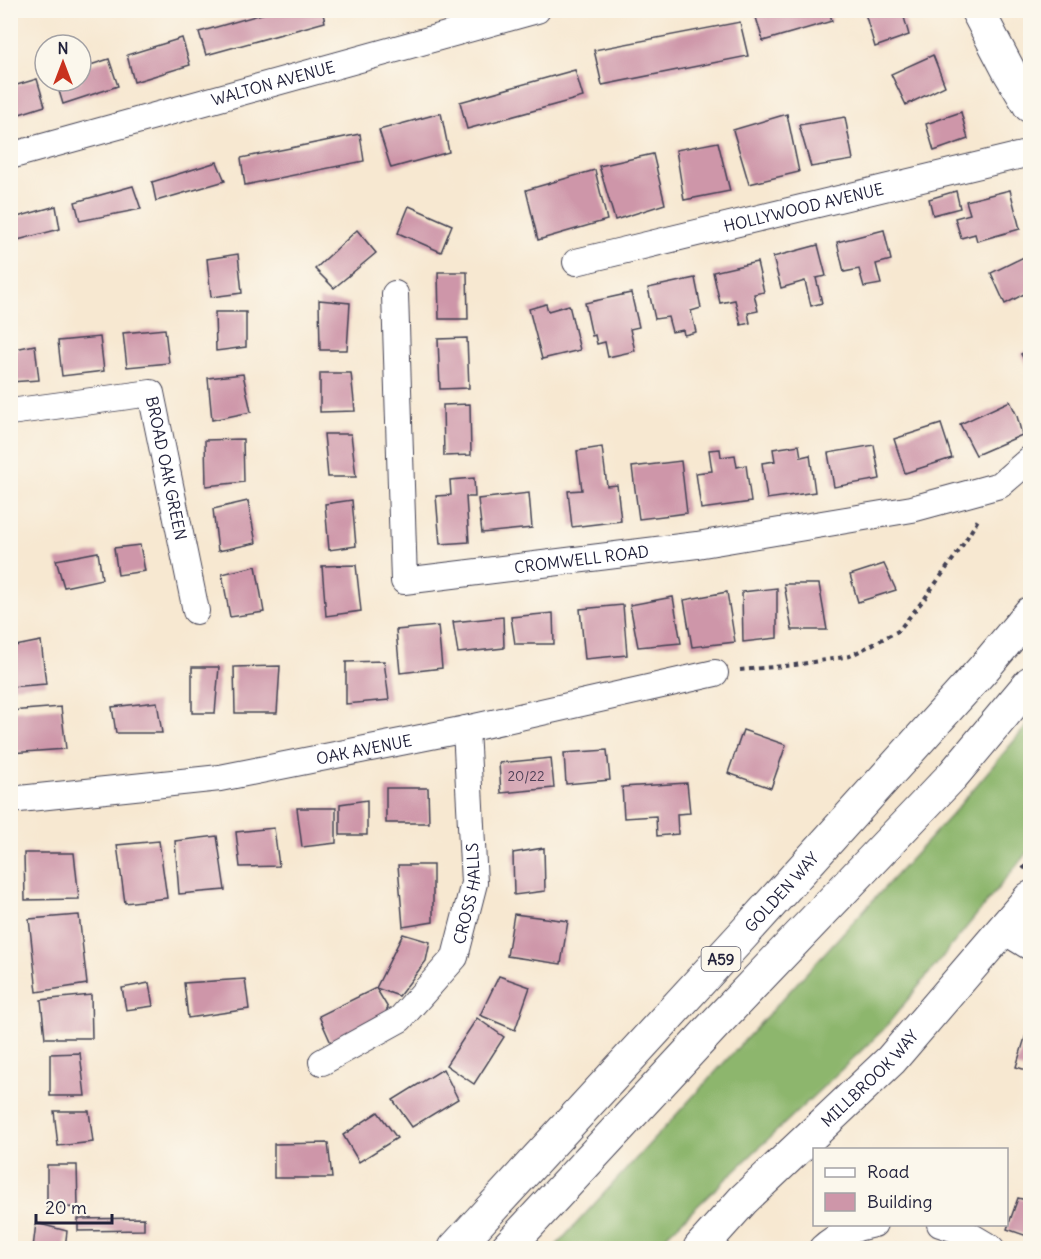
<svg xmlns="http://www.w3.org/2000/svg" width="1041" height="1259" viewBox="0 0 1041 1259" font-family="Delius,sans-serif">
<rect width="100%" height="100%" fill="#fbf7ec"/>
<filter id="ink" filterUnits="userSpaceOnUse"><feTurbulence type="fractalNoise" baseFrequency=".0167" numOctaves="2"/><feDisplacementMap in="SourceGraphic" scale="12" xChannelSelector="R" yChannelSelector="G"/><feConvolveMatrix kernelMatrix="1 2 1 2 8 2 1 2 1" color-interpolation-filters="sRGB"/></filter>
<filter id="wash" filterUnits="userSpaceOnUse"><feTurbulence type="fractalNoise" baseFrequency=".008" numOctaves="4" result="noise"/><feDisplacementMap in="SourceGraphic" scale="24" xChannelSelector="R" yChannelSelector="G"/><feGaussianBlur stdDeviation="1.35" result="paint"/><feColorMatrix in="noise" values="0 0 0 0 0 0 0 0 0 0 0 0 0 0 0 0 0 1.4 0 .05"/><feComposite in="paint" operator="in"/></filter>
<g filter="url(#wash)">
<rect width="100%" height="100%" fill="#f7e8d1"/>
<path fill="#8db66d" stroke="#586c54" stroke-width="1.5" d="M1030 722V849L883 1030 668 1234 658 1248H554L953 813Z"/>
<g id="blocks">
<g fill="#ce96a9">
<path d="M276 10H322L325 22 206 55 199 32Z"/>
<path d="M768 10H829L832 21 763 41 755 14Z"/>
<path d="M864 10H902L909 35 875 47Z"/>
<path d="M740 22 748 56 602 85 594 50Z"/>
<path d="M182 38 190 65 134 82 127 55Z"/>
<path d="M933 55 945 86 906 105 891 74Z"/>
<path d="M109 59 118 86 63 104 56 81H81V68Z"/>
<path d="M575 70 583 97 467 129 460 102Z"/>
<path d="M37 79 45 106 10 117V87Z"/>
<path d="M961 112 968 139 934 151 926 124Z"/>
<path d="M441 113 449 152 391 168 379 130Z"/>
<path d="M787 114 799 172 749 184 733 130Z"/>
<path d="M845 117 853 160 811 167 799 125Z"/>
<path d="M360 134 364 161 245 185 241 158Z"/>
<path d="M718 142 730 191 684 200 676 150Z"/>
<path d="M653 154 665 204 615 220 599 166Z"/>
<path d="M217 162 225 181 156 201 152 182Z"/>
<path d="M595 170 607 220 538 240 526 190Z"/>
<path d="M133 186 141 209 80 221 75 202Z"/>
<path d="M1010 190 1020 229 977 241 975 234 961 238 955 218 970 214 966 201Z"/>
<path d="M956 191 960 208 933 215 929 199Z"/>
<path d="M56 206 60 229 10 242V219Z"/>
<path d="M409 206 452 225 441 252 398 233Z"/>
<path d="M357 230 376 253 334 288 315 269Z"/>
<path d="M884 230 891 260 876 264 881 284 864 287 859 269 844 272 837 242Z"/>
<path d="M818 245 826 276 816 278 822 303 811 306 805 281 781 288 773 257Z"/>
<path d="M238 254 242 293 211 297 207 259Z"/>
<path d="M1030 254V291L1005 304 991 273Z"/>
<path d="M757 262 764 292 754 294 758 311 748 313 750 323 741 325 735 300 720 303 713 272Z"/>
<path d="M438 272H467L468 319H439Z"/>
<path d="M695 278 701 308 691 311 696 332 684 335 683 330 672 332 668 317 655 319 648 288Z"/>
<path d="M631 293 639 327 630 329 635 351 608 357 605 342 597 344 595 335 592 336 585 303Z"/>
<path d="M319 300 350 303 347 350H320Z"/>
<path d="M546 304 548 311 569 305 580 350 542 359 529 309Z"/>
<path d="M215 312H246V347L216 351Z"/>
<path d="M165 329 169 363 127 367 123 333Z"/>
<path d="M100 337 104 371 62 376 58 341Z"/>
<path d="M467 338 469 388 440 389 438 339Z"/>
<path d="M35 345 39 380 10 382V350Z"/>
<path d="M1030 349V370L1021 354Z"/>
<path d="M320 373H351L355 411 320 412Z"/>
<path d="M243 374 251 412 212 420 208 378Z"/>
<path d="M1010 401 1017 416 1022 435 976 455 960 424Z"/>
<path d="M470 404 471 455 444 456 443 405Z"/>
<path d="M941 424 952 458 905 473 894 439Z"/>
<path d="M324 434H351L356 477H328Z"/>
<path d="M243 439 244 482 206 486 205 440Z"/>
<path d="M799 445 801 457 810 455 815 492 767 499 762 463 775 461 773 449Z"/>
<path d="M874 445 880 479 834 487 828 453Z"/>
<path d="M602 447 607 486 617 485 621 521 572 527 568 491 582 490 577 451Z"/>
<path d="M720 449 721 457 735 455 737 467 746 465 751 502 701 509 696 473 712 471 709 450Z"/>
<path d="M681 461 687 513 639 519 632 467Z"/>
<path d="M474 478 475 497H466L469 542 440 544 436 496 451 495 450 480Z"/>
<path d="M529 493 532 528 482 533 478 499Z"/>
<path d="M352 500 356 546 329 550 325 504Z"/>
<path d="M248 501 256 543 218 551 213 509Z"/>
<path d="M140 545 145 571 118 575 114 548Z"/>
<path d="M98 552 102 579 64 587 56 560Z"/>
<path d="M884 564 896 590 858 602 850 575Z"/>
<path d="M356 565 361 611 326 616 322 566Z"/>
<path d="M256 566 264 612 230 617 222 574Z"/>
<path d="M784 584H819L827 630H792Z"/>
<path d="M777 588V638L743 642 742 592Z"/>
<path d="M727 592 735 642 692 647 684 600Z"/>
<path d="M673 597 681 643 638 647 630 605Z"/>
<path d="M623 605 627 655 585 659 580 609Z"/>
<path d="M553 613 554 644H515L511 617Z"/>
<path d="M503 617 504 648 458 653 453 622Z"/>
<path d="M438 626 442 668 400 673 396 630Z"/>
<path d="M41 641 46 684 10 687V647Z"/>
<path d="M384 661 389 700 346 704V662Z"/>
<path d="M280 666 277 713H235L234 667Z"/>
<path d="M192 667H219L215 713H192Z"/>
<path d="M157 702 162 733H116L112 707Z"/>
<path d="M61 707 66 749 10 753V711Z"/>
<path d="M743 730 786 745 771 788 728 773Z"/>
<path d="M607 750 610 780 566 784 564 753Z"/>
<path d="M551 758 554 788 501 793 499 763Z"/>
<path d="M687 783 690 813 677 814 678 834 657 836 656 816 624 818 622 787Z"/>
<path d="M386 788H428L429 823H386Z"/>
<path d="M367 800V835H340V804Z"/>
<path d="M297 808H336V843L302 847Z"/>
<path d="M274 828 279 866 240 867 236 832Z"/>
<path d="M217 836 225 890 179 894 175 841Z"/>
<path d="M159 841 167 898 125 903 117 845Z"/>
<path d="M544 848 545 891 514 895 513 853Z"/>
<path d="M24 853H74L79 899 25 900Z"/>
<path d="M398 865H433V922L403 927Z"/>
<path d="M514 914 568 921 561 964 507 956Z"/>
<path d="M79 915 87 984 37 992 29 919Z"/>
<path d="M403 934 430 942 426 961 399 996 376 988Z"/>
<path d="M499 976 530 987 515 1030 480 1015Z"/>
<path d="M245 979 249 1009 188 1018 184 983Z"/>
<path d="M149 983 153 1006 126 1010 122 988Z"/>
<path d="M376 988 388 1008 377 1027 331 1043 319 1016Z"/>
<path d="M91 995 92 1038H45L41 1000Z"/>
<path d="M477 1018 504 1037 474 1084 446 1065Z"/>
<path d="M1028 1028 1030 1029V1071L1016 1067Z"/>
<path d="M80 1053 85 1096H50V1054Z"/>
<path d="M443 1069 458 1099 412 1127 393 1100Z"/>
<path d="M54 1111H89L93 1142 58 1146Z"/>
<path d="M378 1112 397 1138 359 1162 343 1135Z"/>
<path d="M328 1143 332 1178H274V1144Z"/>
<path d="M47 1165H77L78 1207 47 1208Z"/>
<path d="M1018 1198 1030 1201V1237L1007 1229Z"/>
<path d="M144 1218V1230L78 1231V1219Z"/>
<path d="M36 1223 67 1231 65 1248H33Z"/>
</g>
</g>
</g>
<g filter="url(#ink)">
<use href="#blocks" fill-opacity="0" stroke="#424052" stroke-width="1.5"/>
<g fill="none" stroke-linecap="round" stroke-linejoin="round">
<g stroke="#424052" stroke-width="28">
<g id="street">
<path id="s1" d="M10 156 537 10"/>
<path id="s2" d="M576 262 1030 153"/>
<path id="s3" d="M395 294 404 581 697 545 912 509 1000 485 1030 459"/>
<path id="s4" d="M10 412 151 393 196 611"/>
<path id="s5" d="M10 800 220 778 466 729 715 673"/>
<path d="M1002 930 1030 947"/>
<path id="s6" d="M322 1062 400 1019 455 957 474 883 466 729"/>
<path d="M940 1224 964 1232 991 1248"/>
<path d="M822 1248C835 1236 856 1227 874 1224"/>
</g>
</g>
<g stroke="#424052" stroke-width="35">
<g id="secondary">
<path d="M977 10 1009 71 1030 106"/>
<path id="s7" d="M700 1248 743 1200 891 1060 1030 898"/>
</g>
</g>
<g stroke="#424052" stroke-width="35">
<g id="highway">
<path id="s8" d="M455 1248 740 938 984 668 1030 613"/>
<path d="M507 1248 717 1022 953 775 1030 683"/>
</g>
</g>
<g stroke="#424052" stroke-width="4" stroke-dasharray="4.5 4.5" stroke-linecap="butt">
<path d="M740 670 795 665 850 656 898 631 925 598 959 551 979 518"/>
<path d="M1023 869 1030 861"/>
</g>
<use href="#street" stroke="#fff" stroke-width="26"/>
<use href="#secondary" stroke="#fff" stroke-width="33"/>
<use href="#highway" stroke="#fff" stroke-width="33"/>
</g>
</g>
<g text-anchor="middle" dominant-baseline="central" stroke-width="5" stroke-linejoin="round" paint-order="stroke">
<g font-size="14" fill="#4d3f56">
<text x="526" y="776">20/22</text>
</g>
<rect fill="#fbf7ec" stroke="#636270" stroke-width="1.5" x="701.5" y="947" width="39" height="24" rx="4.5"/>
<g font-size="15" font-weight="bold" fill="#22223b">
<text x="721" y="959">A59</text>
</g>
<g font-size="16" fill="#22223b" stroke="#fbf7ec">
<text stroke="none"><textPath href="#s1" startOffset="273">WALTON AVENUE</textPath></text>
<text stroke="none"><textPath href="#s2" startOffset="234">HOLLYWOOD AVENUE</textPath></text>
<text stroke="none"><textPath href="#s4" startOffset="219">BROAD OAK GREEN</textPath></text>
<text stroke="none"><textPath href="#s3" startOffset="466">CROMWELL ROAD</textPath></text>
<text stroke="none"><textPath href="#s5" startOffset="358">OAK AVENUE</textPath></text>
<text stroke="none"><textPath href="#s6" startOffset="237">CROSS HALLS</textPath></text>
<text stroke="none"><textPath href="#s8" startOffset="483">GOLDEN WAY</textPath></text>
<text stroke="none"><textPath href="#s7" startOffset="240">MILLBROOK WAY</textPath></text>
</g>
</g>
<rect width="1041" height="1259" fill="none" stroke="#fbf7ec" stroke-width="36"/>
<rect x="813" y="1148" width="195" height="78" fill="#fbf7ec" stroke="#a4a2a5" stroke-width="1.5"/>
<rect x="825" y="1168" width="30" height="9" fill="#ffffff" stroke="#a4a2a5" stroke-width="1.5"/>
<text x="867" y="1178" font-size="18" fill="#22223b">Road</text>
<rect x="825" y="1193" width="30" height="18" fill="#ce96a9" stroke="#a4a2a5" stroke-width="1.5"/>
<text x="867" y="1208" font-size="18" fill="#22223b">Building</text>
<g transform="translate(63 63)"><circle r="28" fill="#fbf7ec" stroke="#a4a2a5" stroke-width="1.5"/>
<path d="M0-4.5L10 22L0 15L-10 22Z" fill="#c8321e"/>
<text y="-9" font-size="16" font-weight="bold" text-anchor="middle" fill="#22223b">N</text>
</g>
<path d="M36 1214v9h76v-9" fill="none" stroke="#22223b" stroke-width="3"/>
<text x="45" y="1214" font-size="18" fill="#22223b" stroke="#fbf7ec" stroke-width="4.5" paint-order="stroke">20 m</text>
</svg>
